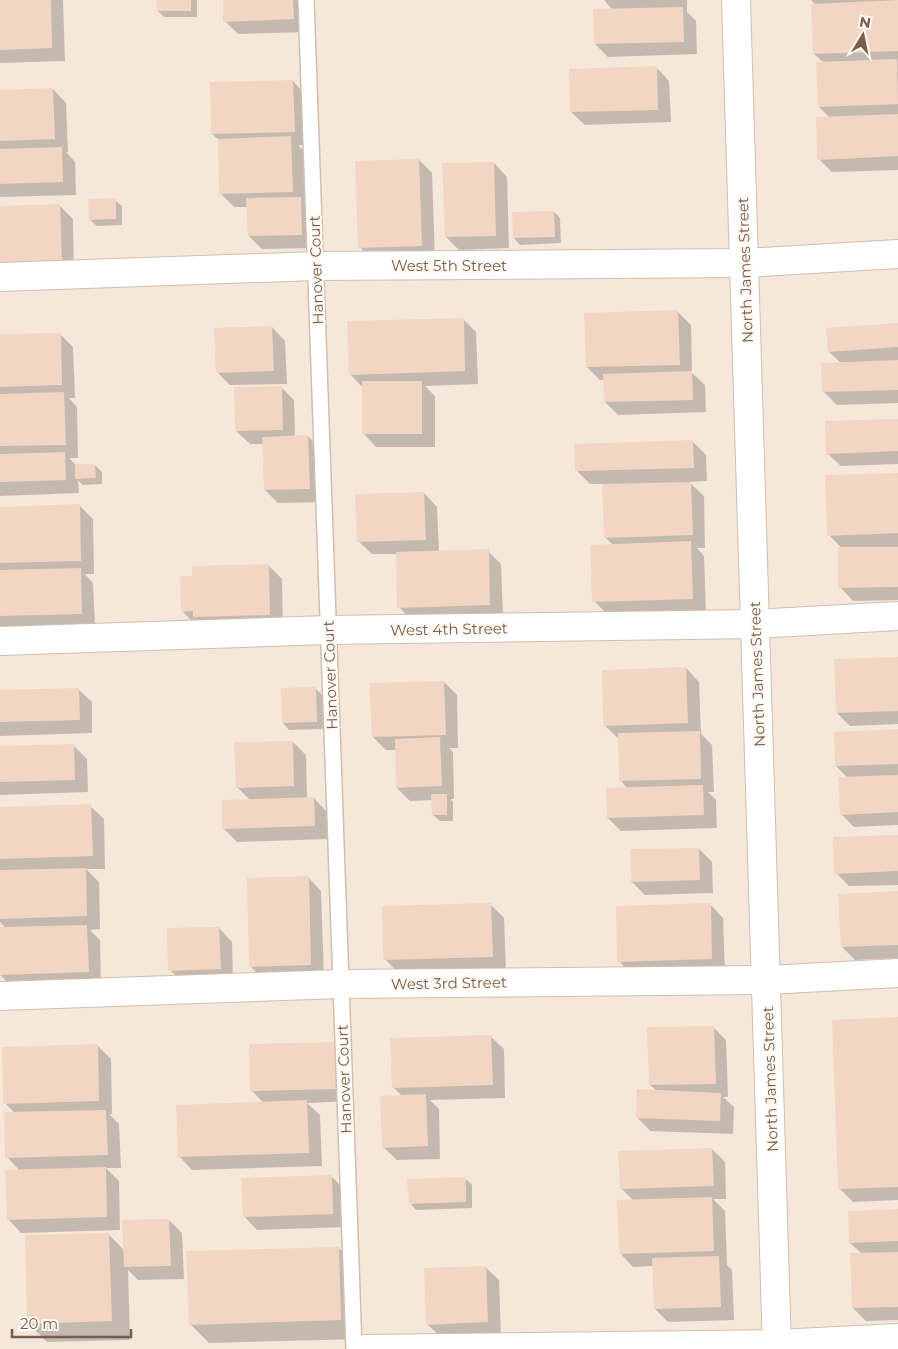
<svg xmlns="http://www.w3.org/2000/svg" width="898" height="1349" viewBox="0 0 898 1349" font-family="Montserrat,sans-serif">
<rect width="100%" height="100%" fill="#fdf6ec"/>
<rect fill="#f5e8da" x="0" y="0" width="898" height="1349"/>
<g fill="#0003">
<path d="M0 0H63L65 61 0 63Z"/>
<path d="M158 0H197V17H164L158 11Z"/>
<path d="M224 0H306L307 32 238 34 225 21Z"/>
<path d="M604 0H687V12L696 21 697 54 608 57 595 44 613 10Z"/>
<path d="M811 0H898V170L832 172 819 159 830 118 819 107 824 63 814 54 816 5Z"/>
<path d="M656 67 669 81 671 122 585 125 571 112Z"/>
<path d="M293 81 306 95 308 145H298L304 151 306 204 313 212 315 248 262 249 249 236 248 207H234L221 194 219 140 212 134Z"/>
<path d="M53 89 66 103 68 152H66L75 162 76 195 0 197V91Z"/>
<path d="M419 160 432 173 435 259 373 261 360 247Z"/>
<path d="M494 163 507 177 509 248 459 250 446 237Z"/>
<path d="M115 200 122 206V225L97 226 90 220Z"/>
<path d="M59 205 73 219 74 276 0 207Z"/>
<path d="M554 212 560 218 561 243 520 245 514 238Z"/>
<path d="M678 312 691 325 692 373 705 385 706 412 618 415 605 402 604 380H600L587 367Z"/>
<path d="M463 319 476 332 478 384 425 386 435 396V447H376L363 433V388L350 374Z"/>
<path d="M898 324V403L837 405 824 392 841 363 829 352Z"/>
<path d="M272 327 285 341 287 384 230 385 217 372Z"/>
<path d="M60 334 73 347 75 398H69L77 407 78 458H69L77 466 95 465 102 472V484L83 485 78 480 79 493 0 496V335Z"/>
<path d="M281 387 294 400 295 437 308 436 321 450 322 502 278 503 265 490 263 444H250L236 431Z"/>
<path d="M898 420V464L841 466 827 453Z"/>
<path d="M693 442 706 455 707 481 689 482 704 496 705 548H697L704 556 706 612 607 614 594 601 613 545 605 537 603 484H590L577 471Z"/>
<path d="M898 474V600L853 601 840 587 842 548 829 535Z"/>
<path d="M424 493 437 507 439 552 488 551 501 564 503 618 412 621 399 607 397 554H372L358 541Z"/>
<path d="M79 505 93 519 94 574H85L93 583 95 627 0 630V508Z"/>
<path d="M268 565 282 579 283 628 196 625 182 611 194 577Z"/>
<path d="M898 658V724L850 726 837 713Z"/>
<path d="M686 668 699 682 701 734 712 745 714 792H708L716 800 717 828 621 831 608 818 628 789 620 780 619 739 605 726Z"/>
<path d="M444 682 457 695 458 748H449L453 752 454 799H451L453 802V821H440L433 815V800L410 801 397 788 396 750H386L373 737Z"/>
<path d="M315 688 322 695 323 729 289 730 283 723Z"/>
<path d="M78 689 92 702V733L0 736V691Z"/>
<path d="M898 730V825L854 827 841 814 848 778 836 766Z"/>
<path d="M293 742 306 755 307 799 314 798 327 812 328 839 237 842 223 828 250 800 237 787Z"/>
<path d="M73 745 87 759 88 792 0 795V748Z"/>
<path d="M90 806 104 819 105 869H86L99 882 100 929 90 930 100 940 101 985 13 987 0 975V928H6L0 922V808Z"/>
<path d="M898 836V885L849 886 836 873Z"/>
<path d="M699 849 712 862 713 893 645 895 632 882Z"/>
<path d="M308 877 321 891 324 978 264 980 250 966Z"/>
<path d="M898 893V958L855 960 842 947Z"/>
<path d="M490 904 504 918 506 970 398 973 385 959Z"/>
<path d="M710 904 723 918 725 972 632 975 619 961Z"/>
<path d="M219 928 232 942 233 981 183 983 170 970Z"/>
<path d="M898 1018V1200L853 1202 840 1189Z"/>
<path d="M713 1027 726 1040 728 1097H723L734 1107 733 1134 650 1131 637 1117 657 1091 650 1085Z"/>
<path d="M490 1036 504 1049 505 1098 430 1100 439 1109 440 1159 397 1160 383 1147 402 1096 393 1087Z"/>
<path d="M336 1043 351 1101 307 1103 320 1115 322 1166 192 1170 179 1156 264 1103 251 1090Z"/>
<path d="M97 1045 111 1059 112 1114H109L119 1124 121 1168H106L119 1181 120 1230 21 1233 8 1219 20 1171 7 1157 15 1113 5 1103Z"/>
<path d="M712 1149 725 1162 726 1199H713L725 1211 727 1265 732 1270 734 1320 668 1322 655 1309 653 1266 633 1267 620 1253 633 1200 621 1188Z"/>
<path d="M332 1177 345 1190 346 1227 257 1230 244 1216Z"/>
<path d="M465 1178 472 1185V1208L416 1210 410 1203Z"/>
<path d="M898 1211V1320L866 1321 853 1308 862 1254 850 1243Z"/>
<path d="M169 1220 182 1233 184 1279 138 1280 128 1270 130 1340 47 1342 28 1323 108 1234 124 1250Z"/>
<path d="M339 1248 358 1267 360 1339 209 1343 190 1324Z"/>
<path d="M485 1267 499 1280 501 1335 441 1337 427 1324Z"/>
</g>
<g fill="#f3d5c3">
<path d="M0 0H51L52 48 0 50Z"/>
<path d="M156 0H191V11H157Z"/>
<path d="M223 0H293L294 19 223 22Z"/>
<path d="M898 0V51L813 54 811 4Z"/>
<path d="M683 7 684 42 594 44 593 9Z"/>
<path d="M897 59 898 104 818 107 816 62Z"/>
<path d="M657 66 658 110 570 112 569 69Z"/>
<path d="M293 80 295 132 211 134 210 82Z"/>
<path d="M53 88 55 139 0 141V90Z"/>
<path d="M898 114V156L817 160 816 117Z"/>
<path d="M291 136 293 192 219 194 218 139Z"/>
<path d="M62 147 63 182 0 184V149Z"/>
<path d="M419 159 422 246 358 248 355 161Z"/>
<path d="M494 162 496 236 445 237 442 163Z"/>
<path d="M301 197 302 235 248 236 246 198Z"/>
<path d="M116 198V219L89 220 88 199Z"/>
<path d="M60 204 62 263 0 265V206Z"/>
<path d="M554 211 555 237 513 238 512 212Z"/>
<path d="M678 310 680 365 586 367 584 313Z"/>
<path d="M464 318 465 371 349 375 347 321Z"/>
<path d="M898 323V347L828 352 826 328Z"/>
<path d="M272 326 274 371 216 373 214 328Z"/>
<path d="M61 333 62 385 0 387V334Z"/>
<path d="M898 360V390L822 392 821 363Z"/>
<path d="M692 371 693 400 604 402 603 374Z"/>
<rect x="362" y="381" width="60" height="53"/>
<path d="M282 386 283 430 235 431 234 387Z"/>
<path d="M64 392 66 445 0 446V394Z"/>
<path d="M898 419V451L826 454 825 421Z"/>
<path d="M308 435 310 489 264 490 262 437Z"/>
<path d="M693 440 694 468 575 471 574 444Z"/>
<path d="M65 452 66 480 0 482V454Z"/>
<path d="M75 464H95L96 478 75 479Z"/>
<path d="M898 473V533L827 536 825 475Z"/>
<path d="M691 482 693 535 604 538 602 484Z"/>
<path d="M424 492 426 540 357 542 355 494Z"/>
<path d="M80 504 81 561 0 563V507Z"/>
<path d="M691 541 693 599 592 602 590 545Z"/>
<path d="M838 547H898V587L838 588Z"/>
<path d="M489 549 490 605 397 608 396 552Z"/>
<path d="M269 564 270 615 193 617V611L181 612 180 576H192V566Z"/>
<path d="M81 568 82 614 0 616V570Z"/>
<path d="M898 657V711L836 713 834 659Z"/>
<path d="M686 667 688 723 603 726 602 670Z"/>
<path d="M444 681 446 735 372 737 369 683Z"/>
<path d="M316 687 317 722 282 723 281 688Z"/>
<path d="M79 688 80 720 0 722V690Z"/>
<path d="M898 729V764L835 766 834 732Z"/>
<path d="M700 731 701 779 619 781 618 733Z"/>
<path d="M440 737 442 786 396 788 395 739Z"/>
<path d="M293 741 294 786 236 788 234 742Z"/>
<path d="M74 744 75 780 0 782V746Z"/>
<path d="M898 775V812L840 815 838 777Z"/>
<path d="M703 785 704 815 607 818 606 788Z"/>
<path d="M431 794H447V815H432Z"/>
<path d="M314 797 315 826 222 829V800Z"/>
<path d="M91 804 93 856 0 859V807Z"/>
<path d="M898 835V871L834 874 833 837Z"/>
<path d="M699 848 700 880 631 882 630 849Z"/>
<path d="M86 868 87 916 0 919V870Z"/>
<path d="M309 876 311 965 249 967 247 878Z"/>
<path d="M898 891V945L841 947 838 894Z"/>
<path d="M491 903 493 957 383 960 382 906Z"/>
<path d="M711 903 712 959 617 962 616 906Z"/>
<path d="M87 925 89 972 0 975V927Z"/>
<path d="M219 927 221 969 168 971 167 928Z"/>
<path d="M898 1017V1187L838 1189 832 1020Z"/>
<path d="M714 1026 716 1084 649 1085 647 1027Z"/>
<path d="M491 1035 493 1085 392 1088 390 1038Z"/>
<path d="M337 1042 338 1089 250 1091 249 1044Z"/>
<path d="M98 1044 99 1101 3 1104 2 1047Z"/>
<path d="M637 1089 721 1093 720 1121 636 1118Z"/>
<path d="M426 1094 428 1146 382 1148 380 1096Z"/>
<path d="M307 1100 309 1153 178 1157 176 1105Z"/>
<path d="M106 1110 108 1155 5 1158 4 1112Z"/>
<path d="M712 1148 714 1186 620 1189 618 1151Z"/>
<path d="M106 1167 107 1217 7 1220 5 1170Z"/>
<path d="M332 1175 333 1214 243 1217 241 1178Z"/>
<path d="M466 1177V1202L409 1204 407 1179Z"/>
<path d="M712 1197 714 1251 619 1254 617 1200Z"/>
<path d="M898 1209V1241L849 1243 848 1211Z"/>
<path d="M169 1219 171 1266 124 1267 122 1220Z"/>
<path d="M109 1233 112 1321 27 1324 25 1235Z"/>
<path d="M339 1247 341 1320 189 1325 186 1251Z"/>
<path d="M898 1252V1307L852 1308 850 1253Z"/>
<path d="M719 1256 721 1307 654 1309 652 1258Z"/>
<path d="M486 1266 488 1322 426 1325 424 1268Z"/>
</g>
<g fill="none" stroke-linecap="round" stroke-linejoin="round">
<g stroke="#d1beb0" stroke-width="18">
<path id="lane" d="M306 0 354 1349"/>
</g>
<g stroke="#d1beb0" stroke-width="30">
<g id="street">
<path d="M736 0 777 1349"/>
<path d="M0 277 316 266 745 263 898 254"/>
<path d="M0 641 328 630 755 624 898 616"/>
<path d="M0 996 341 984 767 980 898 973"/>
<path d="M365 1349 777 1344 898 1338"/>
</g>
</g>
<use href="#lane" stroke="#fff" stroke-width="15"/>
<use href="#street" stroke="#fff" stroke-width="28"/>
</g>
<g text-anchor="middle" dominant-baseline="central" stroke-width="4.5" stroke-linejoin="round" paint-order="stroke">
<g font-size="15" fill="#7a5c4d" stroke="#fffaf3">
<text x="449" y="265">West 5th Street</text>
<text transform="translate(316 270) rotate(-92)">Hanover Court</text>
<text transform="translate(745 270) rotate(-92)">North James Street</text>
<text transform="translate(449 629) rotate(-1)">West 4th Street</text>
<text transform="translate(757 674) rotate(-92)">North James Street</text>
<text transform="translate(330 675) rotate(-92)">Hanover Court</text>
<text transform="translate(449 983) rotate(-1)">West 3rd Street</text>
<text transform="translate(344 1079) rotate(-92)">Hanover Court</text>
<text transform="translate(770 1079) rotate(-92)">North James Street</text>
</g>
</g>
<g transform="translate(863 35) rotate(10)" stroke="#fffaf3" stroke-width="4" paint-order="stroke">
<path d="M0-4L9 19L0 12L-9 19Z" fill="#7a5c4d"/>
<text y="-8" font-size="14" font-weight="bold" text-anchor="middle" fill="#7a5c4d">N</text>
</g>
<path d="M12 1329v8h119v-8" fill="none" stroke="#7a5c4d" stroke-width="2.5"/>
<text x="20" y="1329" font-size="15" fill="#7a5c4d" stroke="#fffaf3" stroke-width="4" paint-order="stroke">20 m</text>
</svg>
